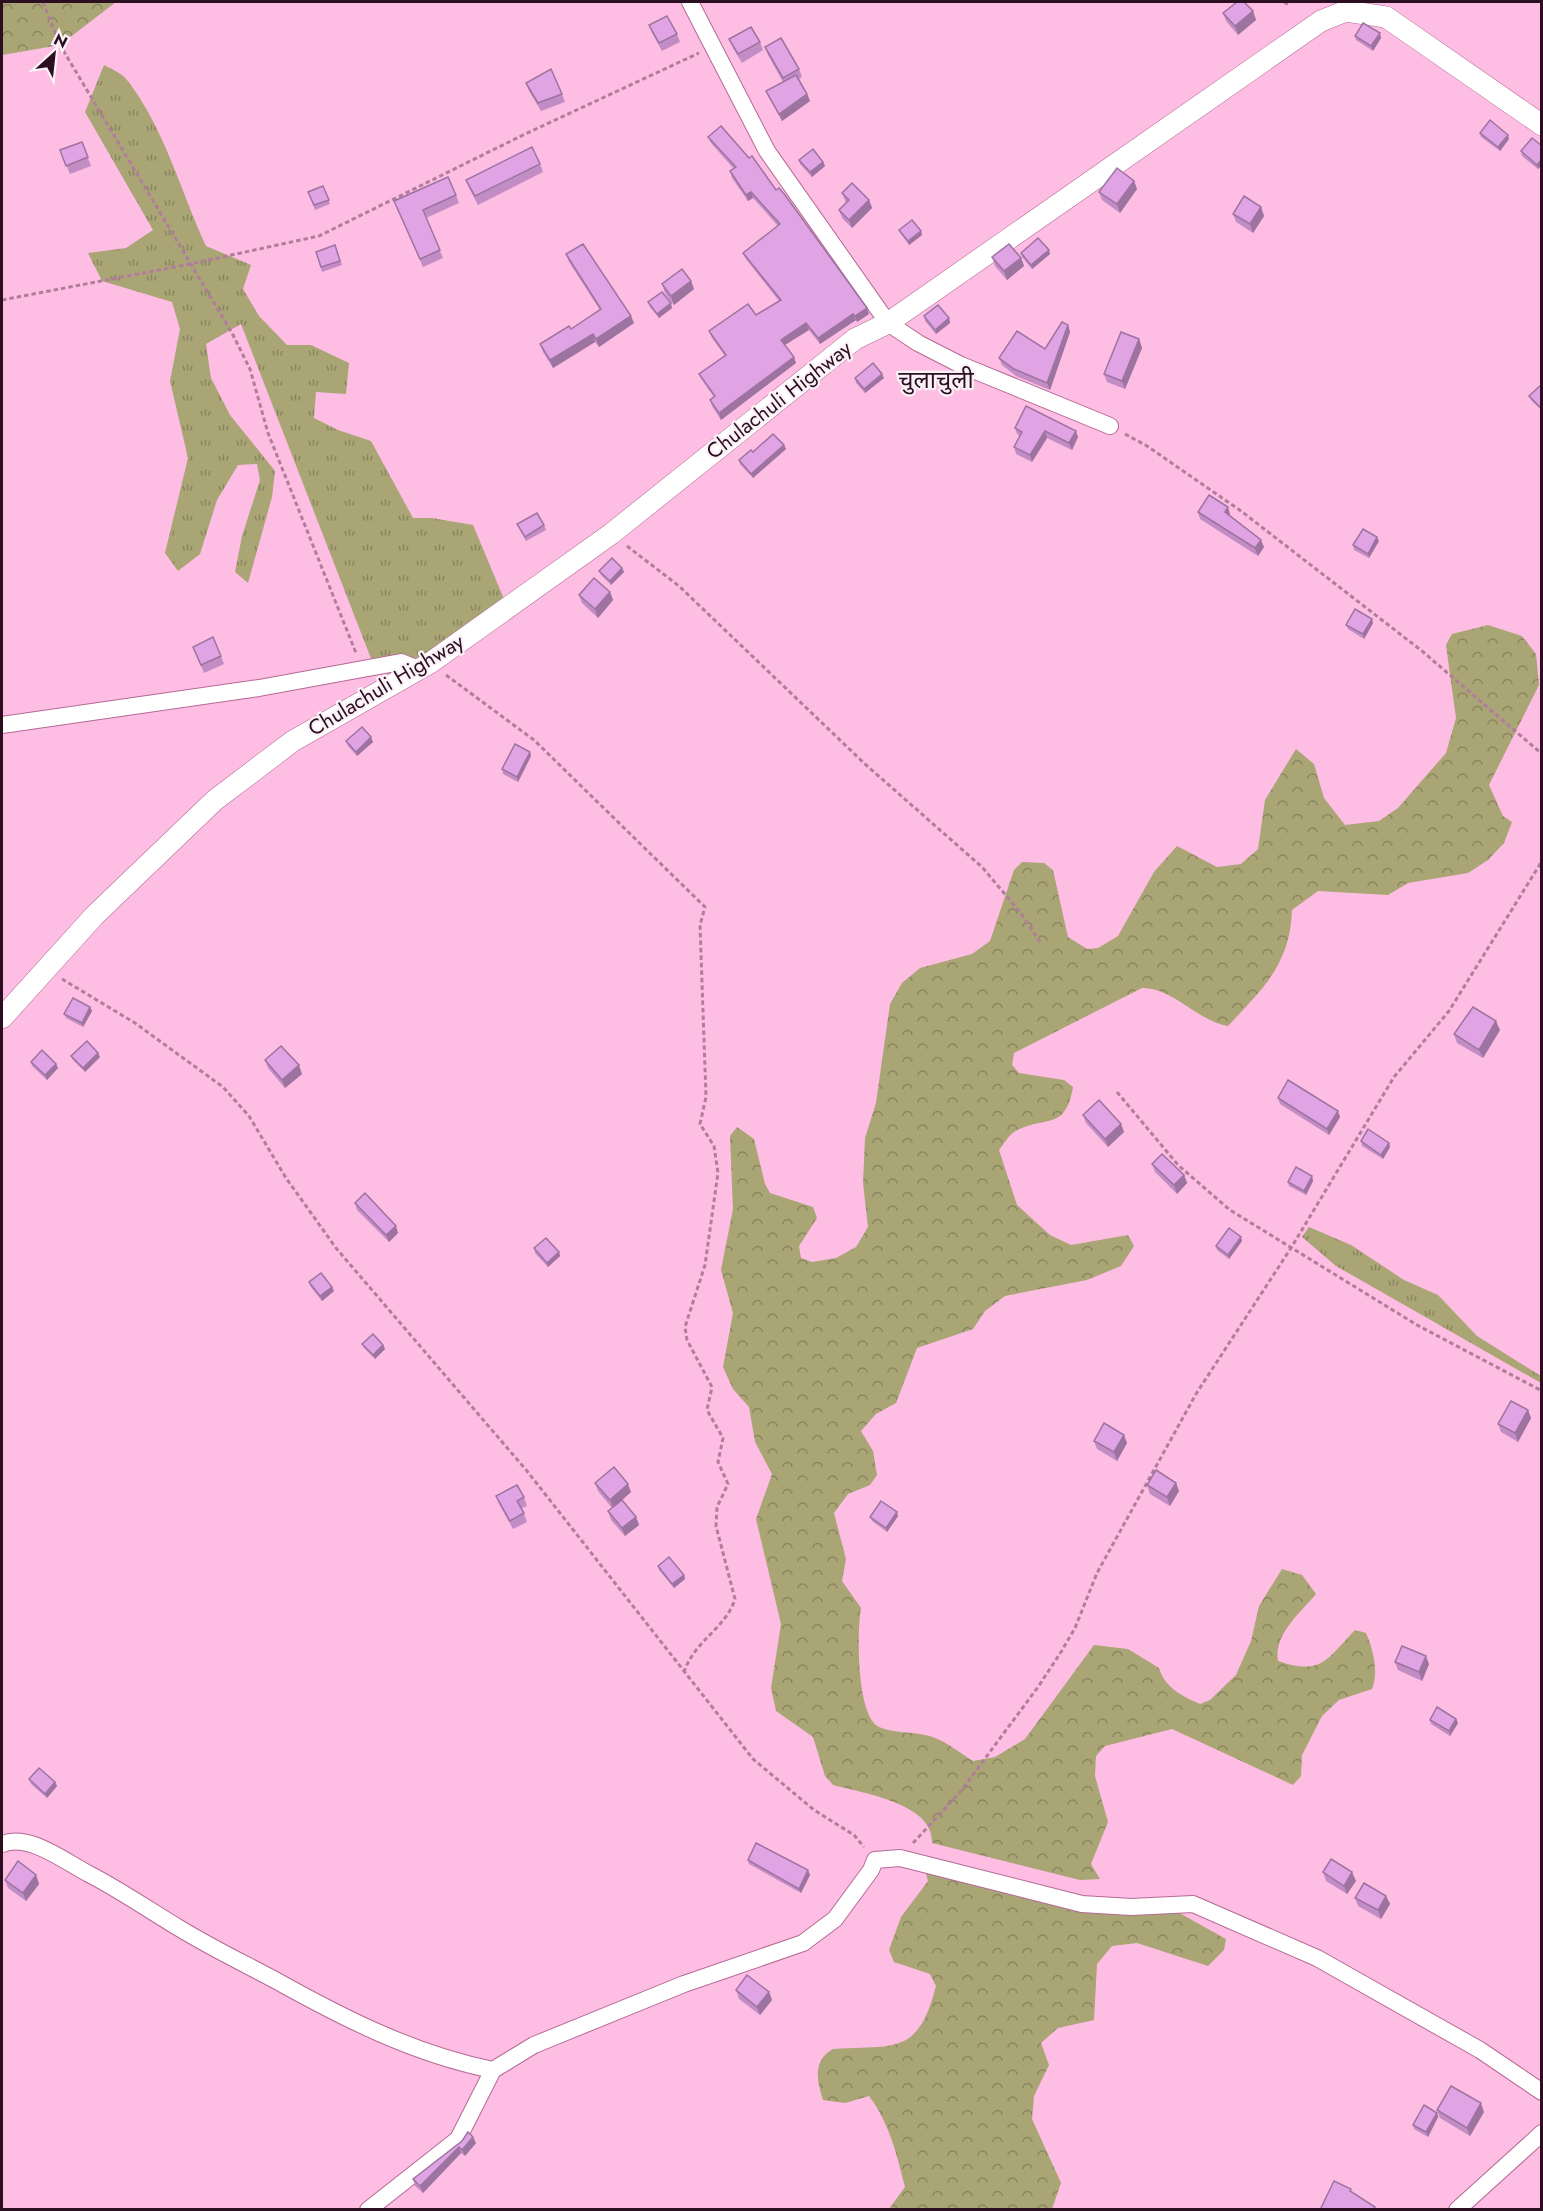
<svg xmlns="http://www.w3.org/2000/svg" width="1543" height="2211" viewBox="0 0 1543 2211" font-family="Jost,'Noto Sans Devanagari',sans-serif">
<defs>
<pattern id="grass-tufts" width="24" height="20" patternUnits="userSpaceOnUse" patternTransform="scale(1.5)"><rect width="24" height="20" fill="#a9a575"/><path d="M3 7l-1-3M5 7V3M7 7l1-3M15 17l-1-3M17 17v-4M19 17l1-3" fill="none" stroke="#8a8560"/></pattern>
<pattern id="forest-crowns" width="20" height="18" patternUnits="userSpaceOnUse" patternTransform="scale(1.5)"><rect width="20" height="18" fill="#a9a575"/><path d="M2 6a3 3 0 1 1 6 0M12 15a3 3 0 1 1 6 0" fill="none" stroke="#8a8560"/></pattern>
</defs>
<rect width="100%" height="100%" fill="#febde2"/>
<g fill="url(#grass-tufts)">
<path d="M104 65C111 69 122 73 127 80 164 127 181 192 206 246L251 265 243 289 259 316 287 345H311L349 363 346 394 316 392 314 418 338 430 371 441 413 518H432L473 525 504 599 425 657 372 661 241 324 206 344 211 378 230 415 275 471 272 497 248 583 235 572 242 536 260 480 257 464 238 465 217 500 200 554 178 571 165 553 188 458 170 381 180 329 172 302 102 281 88 253 126 248 153 230 85 112Z"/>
<path d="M1309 1227 1351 1245 1404 1280 1438 1295 1477 1336 1541 1376V1383L1336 1266 1302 1237Z"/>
</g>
<g fill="url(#forest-crowns)">
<path d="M2 2H116L60 45 2 55Z"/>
<path d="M1488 625 1522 636 1536 654 1539 685 1489 785 1503 816 1512 822 1504 843 1488 860 1468 873 1408 883 1388 895 1318 891 1292 910C1290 965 1263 988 1228 1026 1197 1021 1174 988 1142 988L1014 1053 1012 1065 1019 1073 1064 1080 1073 1087C1065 1133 1045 1114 1014 1132 1008 1136 1003 1145 999 1150L1017 1205 1050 1235 1071 1245 1128 1235 1134 1246 1121 1266 1087 1280 1005 1296 985 1311 973 1329 917 1348 896 1403 876 1414 861 1431 873 1451 877 1475 870 1485 848 1494 834 1513 846 1559 842 1581 861 1608C857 1630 856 1716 879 1727 895 1734 916 1731 933 1737 947 1742 960 1753 973 1761L995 1757 1025 1739 1094 1645 1128 1649 1159 1668C1165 1688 1182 1696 1200 1704L1210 1700 1236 1675 1251 1641 1259 1606 1282 1569 1302 1575 1316 1594C1301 1612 1273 1635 1278 1661 1322 1676 1327 1659 1355 1630L1366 1633C1373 1649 1379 1672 1372 1689L1339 1700 1322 1716 1302 1755 1301 1776 1293 1785 1172 1729 1105 1746 1096 1756 1095 1776 1108 1822 1091 1864 1100 1879 1080 1880 932 1843C934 1803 862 1793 833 1785L825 1776 813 1737 776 1711 771 1688 781 1624 756 1519 772 1474 755 1442 749 1407 733 1389 723 1367 733 1313 721 1270 733 1209 730 1136 737 1127 754 1139 765 1184 770 1193 813 1207 817 1218 799 1246 801 1258 812 1262 836 1258 856 1247 868 1227 863 1183 865 1138 876 1103 890 1004 902 983 920 968 972 954 990 941 1014 870 1022 862 1044 863 1053 870 1068 937 1087 949 1098 948 1118 936 1154 872 1177 846 1217 867 1241 864 1258 849 1265 800 1296 749 1314 764 1324 798 1345 825 1379 821 1398 808 1446 753 1456 718 1446 645 1452 634Z"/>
<path d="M928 1856 1059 1892 1113 1903 1174 1910 1226 1939 1224 1950 1208 1966 1137 1943 1112 1946 1097 1964 1094 2020 1058 2028 1041 2043 1049 2065 1034 2096 1032 2119 1061 2183 1052 2209H889L905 2187C897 2155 889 2122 869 2096L845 2103 823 2100C817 2081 812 2061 833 2049 895 2045 918 2056 936 1986L930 1974 894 1962 889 1950 901 1917 928 1881 925 1870Z"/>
</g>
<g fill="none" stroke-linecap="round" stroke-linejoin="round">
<g stroke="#b46a96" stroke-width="18">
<g id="minor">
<path d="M690 2 767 151 888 323 918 343 961 365 1110 426"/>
<path d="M2 725 259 688 401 662 418 669"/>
<path d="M2 1844C29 1833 64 1861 89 1874 120 1890 149 1910 179 1928 210 1947 243 1963 275 1980 345 2019 414 2054 493 2070L534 2045 684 1984 803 1943 835 1919 871 1870 875 1860 900 1858 1082 1904 1131 1907 1193 1904 1317 1958 1480 2050 1542 2092"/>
<path d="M368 2210 458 2139 493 2070"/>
<path d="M1457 2210 1542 2133"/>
</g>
</g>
<g stroke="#b46a96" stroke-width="22">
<path id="tertiary" d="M2 1018 95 915 215 800 293 741 430 663 611 534 855 339 888 323 1321 21 1346 11 1386 17 1542 125"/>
</g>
<g stroke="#b17d9b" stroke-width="3" stroke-dasharray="4.5 3" stroke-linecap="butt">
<path d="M43 2 60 45 232 333 250 369 268 433 356 653"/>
<path d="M1284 2 1289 5"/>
<path d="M2 300 190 264 319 236 523 135 699 53"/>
<path d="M1125 434 1147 446 1241 511 1422 651 1542 754"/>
<path d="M627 546 679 586 865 764 982 867 1020 912 1040 942"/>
<path d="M446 675 534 740 705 907 700 925 706 1097 700 1124 714 1146 718 1173 705 1265 685 1327 687 1340 712 1387 707 1410 723 1438 718 1462 728 1484 717 1507 716 1526 735 1599C726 1628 695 1640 684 1672"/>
<path d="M62 979 135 1023 223 1087 249 1116 286 1178 336 1248 527 1471 753 1759 814 1810 854 1835 864 1847"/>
<path d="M1117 1092 1178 1165 1230 1210 1417 1325 1542 1391"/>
<path d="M913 1843 961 1791 1038 1687 1061 1652 1075 1628 1097 1573 1196 1394 1291 1248 1394 1077 1449 1011 1542 861"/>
</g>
<use href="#minor" stroke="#fff" stroke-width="16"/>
<use href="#tertiary" stroke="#fff" stroke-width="21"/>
</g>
<g fill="#c18dc4">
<path d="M1253 11 1256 20 1238 35 1226 21 1223 13Z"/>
<path d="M649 25 677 34 680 42 662 51 652 33Z"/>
<path d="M1355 36 1381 38 1373 51 1356 40Z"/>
<path d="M729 39 760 42 763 50 742 63 733 48Z"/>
<path d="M765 47 799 69 802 77 799 79 807 94 810 101 782 121 769 98 766 91 783 82 768 55Z"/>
<path d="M526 83 562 94 565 102 541 111 529 91Z"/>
<path d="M1480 133 1509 139 1500 151 1481 137Z"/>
<path d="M708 137 776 190 869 314 857 322 856 320 820 344 809 330 785 345 796 363 721 420 712 406 710 400 714 397 702 380 699 374 725 356 712 338 709 331 756 315 779 301 746 259 743 253 778 226 753 198 748 201 732 178 730 171 734 169 711 143Z"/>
<path d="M82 142 91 166 70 174 60 150Z"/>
<path d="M1542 146V165L1538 169 1522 156 1521 151Z"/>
<path d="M799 160 823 162 825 166 812 177 800 164Z"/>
<path d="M540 164 543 172 478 205 469 188 466 180Z"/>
<path d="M1134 181 1137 189 1120 213 1102 200 1099 192Z"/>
<path d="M323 186 330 204 315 210 308 192Z"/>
<path d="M842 193 869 200 872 208 852 228 842 218 839 210 846 203Z"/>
<path d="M456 195 459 203 426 218 443 258 423 267 394 201Z"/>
<path d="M1261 207 1264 216 1253 233 1236 222 1233 214Z"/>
<path d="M899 230 921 231 922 235 909 245 901 234Z"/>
<path d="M335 245 342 265 322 272 316 252Z"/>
<path d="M1049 250 1050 254 1032 269 1022 257 1021 253Z"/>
<path d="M566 254 634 323 599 347 595 342 553 368 543 352 540 344 571 329 600 310 569 262Z"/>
<path d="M992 257 1021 258 1024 266 1007 280 995 266Z"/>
<path d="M691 281 694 289 674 305 665 293 662 284Z"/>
<path d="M648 302 672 308 659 318 650 307Z"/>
<path d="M924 316 949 318 950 323 936 334 925 321Z"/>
<path d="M1068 325 1070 332 1050 390 1016 376 1002 365 999 358 1045 349Z"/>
<path d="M1139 339 1142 348 1125 389 1107 382 1104 374Z"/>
<path d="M855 378H884L865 393 856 383Z"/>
<path d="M1542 386V411L1531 400 1529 396Z"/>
<path d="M1026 406 1078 437 1072 450 1047 438 1032 462 1016 454 1014 447 1020 436 1017 434 1015 428Z"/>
<path d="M784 445 786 449 753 478 740 464 739 460 753 452Z"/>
<path d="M1198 512 1230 514V516L1264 547 1258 556 1200 519Z"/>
<path d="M517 524 544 525 546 530 526 541Z"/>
<path d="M1379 541 1369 558 1354 550 1353 545Z"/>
<path d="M622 568 624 572 611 585 601 575 599 571Z"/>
<path d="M610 592 613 600 598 618 582 603 579 595Z"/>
<path d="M1372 619 1373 623 1364 639 1348 629 1346 625Z"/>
<path d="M193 647 221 656 224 664 204 673Z"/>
<path d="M346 741 373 742 357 756 348 746Z"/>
<path d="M531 756 518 782 503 774 502 769Z"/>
<path d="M90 1007 92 1011 83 1027 66 1018 64 1014Z"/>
<path d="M1500 1030 1483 1058 1457 1043 1454 1034Z"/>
<path d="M71 1056 100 1057 85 1072 73 1060Z"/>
<path d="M265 1060 302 1074 285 1088 268 1068Z"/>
<path d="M31 1062 56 1064 58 1068 47 1080 32 1066Z"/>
<path d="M1278 1098 1340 1117 1329 1135 1280 1104Z"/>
<path d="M1083 1115 1121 1124 1124 1132 1108 1147 1086 1123Z"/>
<path d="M1361 1141 1389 1143 1390 1147 1383 1159 1362 1146Z"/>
<path d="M1152 1164 1184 1175 1187 1183 1177 1194 1155 1172Z"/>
<path d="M1312 1176 1313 1181 1306 1195 1289 1186 1288 1182Z"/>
<path d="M355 1203 398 1233 389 1242 357 1210Z"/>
<path d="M1242 1241 1229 1259 1217 1250 1216 1246Z"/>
<path d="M534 1248 559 1252 560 1256 548 1267 535 1253Z"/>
<path d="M309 1282 332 1287 334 1291 322 1301 310 1286Z"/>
<path d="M362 1344 383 1345 385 1349 375 1359 364 1348Z"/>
<path d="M1528 1410 1531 1418 1518 1442 1501 1432 1498 1424Z"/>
<path d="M1094 1441 1127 1443 1117 1461 1097 1449Z"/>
<path d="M595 1483 631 1492 622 1500 636 1517 639 1525 625 1536 611 1520 608 1511 612 1508 598 1491Z"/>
<path d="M1176 1483 1179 1491 1170 1506 1150 1494 1147 1485Z"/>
<path d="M496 1496 524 1497 527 1506 522 1508 527 1522 513 1529 499 1504Z"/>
<path d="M898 1516 887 1532 872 1521 870 1517Z"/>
<path d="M658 1566 684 1575 685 1579 674 1588 659 1570Z"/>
<path d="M1395 1662 1429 1664 1422 1681 1398 1670Z"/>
<path d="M1456 1719 1458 1723 1450 1736 1431 1724 1430 1720Z"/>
<path d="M29 1779 55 1782 57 1786 47 1798 31 1784Z"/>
<path d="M748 1860 810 1875 801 1893 749 1864Z"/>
<path d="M1323 1872 1356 1881 1347 1894 1326 1881Z"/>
<path d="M36 1875 39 1884 26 1901 8 1888 5 1880Z"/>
<path d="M1386 1896 1390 1904 1381 1919 1358 1906 1355 1898Z"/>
<path d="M736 1990 769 1992 772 2000 760 2015 739 1999Z"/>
<path d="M1437 2110 1484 2112 1470 2136 1440 2118Z"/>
<path d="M1437 2113 1438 2117 1428 2137 1414 2129 1413 2125Z"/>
<path d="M462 2141 476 2143 465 2156 461 2153 423 2193 415 2186 413 2179Z"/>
</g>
<g fill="#9d73a0">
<path d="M1253 11 1256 20 1238 35 1235 26Z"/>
<path d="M1380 33 1381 38 1373 51 1371 46Z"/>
<path d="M807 94 810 101 782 121 779 114Z"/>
<path d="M1508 135 1509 139 1500 151 1498 147Z"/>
<path d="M1542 159V165L1538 169 1537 165Z"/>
<path d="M823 162 825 166 812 177 810 172Z"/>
<path d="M1134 181 1137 189 1120 213 1117 204Z"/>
<path d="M751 192 753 198 748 201 746 195Z"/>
<path d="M869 200 872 208 852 228 849 220Z"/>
<path d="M1261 207 1264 216 1253 233 1250 224Z"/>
<path d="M921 231 922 235 909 245 908 241Z"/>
<path d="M1049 250 1050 254 1032 269 1031 265Z"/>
<path d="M1021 258 1024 266 1007 280 1004 271Z"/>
<path d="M691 281 694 289 674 305 671 296Z"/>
<path d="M671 303 672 308 659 318 657 314Z"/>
<path d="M867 308 869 314 857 322 855 316Z"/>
<path d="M853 314 856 320 820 344 818 338Z"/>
<path d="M631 316 634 323 599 347 596 339Z"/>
<path d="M949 318 950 323 936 334 935 330Z"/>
<path d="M806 323 809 330 783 346 781 340Z"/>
<path d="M1068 325 1070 332 1050 390 1047 383Z"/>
<path d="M593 334 595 342 553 368 550 360Z"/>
<path d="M1139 339 1142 348 1125 389 1122 381Z"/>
<path d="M794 357 796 363 721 420 719 413Z"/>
<path d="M882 374 884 378 865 393 864 389Z"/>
<path d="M1045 431 1047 438 1032 462 1030 455Z"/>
<path d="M1076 431 1078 437 1072 450 1069 443Z"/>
<path d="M784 445 786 449 753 478 751 474Z"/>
<path d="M1228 507 1230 514 1227 519 1225 512Z"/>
<path d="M1377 537 1379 541 1369 558 1368 554Z"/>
<path d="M1261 540 1264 547 1258 556 1255 548Z"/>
<path d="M622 568 624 572 611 585 610 581Z"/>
<path d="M610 592 613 600 598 618 595 609Z"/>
<path d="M1372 619 1373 623 1364 639 1363 634Z"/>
<path d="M371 737 373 742 357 756 356 752Z"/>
<path d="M530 752 531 756 518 782 517 777Z"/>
<path d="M90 1007 92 1011 83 1027 82 1023Z"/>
<path d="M1496 1021 1500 1030 1483 1058 1479 1050Z"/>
<path d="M98 1053 100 1057 85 1072 83 1068Z"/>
<path d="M56 1064 58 1068 47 1080 45 1075Z"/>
<path d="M299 1065 302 1074 285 1088 282 1080Z"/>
<path d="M1338 1111 1340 1117 1329 1135 1327 1129Z"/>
<path d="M1121 1124 1124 1132 1108 1147 1105 1139Z"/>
<path d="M1389 1143 1390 1147 1383 1159 1381 1155Z"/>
<path d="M1184 1175 1187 1183 1177 1194 1174 1185Z"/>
<path d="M1312 1176 1313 1181 1306 1195 1304 1191Z"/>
<path d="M396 1226 398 1233 389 1242 386 1235Z"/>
<path d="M1241 1237 1242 1241 1229 1259 1228 1255Z"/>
<path d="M559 1252 560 1256 548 1267 547 1263Z"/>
<path d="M332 1287 334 1291 322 1301 320 1296Z"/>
<path d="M383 1345 385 1349 375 1359 373 1355Z"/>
<path d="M1528 1410 1531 1418 1518 1442 1515 1433Z"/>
<path d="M1124 1435 1127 1443 1117 1461 1114 1452Z"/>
<path d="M1176 1483 1179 1491 1170 1506 1167 1497Z"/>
<path d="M628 1484 631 1492 613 1508 610 1500Z"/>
<path d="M897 1512 898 1516 887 1532 886 1528Z"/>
<path d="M636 1517 639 1525 625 1536 622 1528Z"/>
<path d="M684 1575 685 1579 674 1588 672 1584Z"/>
<path d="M1426 1656 1429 1664 1422 1681 1419 1672Z"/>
<path d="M1456 1719 1458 1723 1450 1736 1449 1731Z"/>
<path d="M55 1782 57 1786 47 1798 45 1794Z"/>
<path d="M808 1870 810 1875 801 1893 799 1889Z"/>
<path d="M1352 1872 1356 1881 1347 1894 1344 1886Z"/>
<path d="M36 1875 39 1884 26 1901 23 1893Z"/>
<path d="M1386 1896 1390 1904 1381 1919 1378 1910Z"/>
<path d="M769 1992 772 2000 760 2015 757 2007Z"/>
<path d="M1481 2103 1484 2112 1470 2136 1467 2128Z"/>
<path d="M1437 2113 1438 2117 1428 2137 1426 2132Z"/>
<path d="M473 2137 476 2143 465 2156 462 2150Z"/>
<path d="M459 2147 461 2153 423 2193 420 2186Z"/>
</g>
<g fill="#e0a4e4" stroke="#9d73a0" stroke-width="1.5">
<path d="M1237 2H1244L1253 11 1235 26 1223 13Z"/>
<path d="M667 16 677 34 659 43 649 25Z"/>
<path d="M1363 23 1380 33 1371 46 1355 36Z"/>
<path d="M751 27 760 42 738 54 729 39Z"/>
<path d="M781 38 799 69 783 78 765 47Z"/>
<path d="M551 69 562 94 538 103 526 83Z"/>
<path d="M796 75 807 94 779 114 766 91Z"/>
<path d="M1490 120 1508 135 1498 147 1480 133Z"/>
<path d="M721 126 749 158 752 156 776 190 779 188 785 195 867 308 855 316 853 314 818 338 806 323 781 340 794 357 719 413 710 400 715 396 699 374 726 355 709 331 748 304 756 315 781 300 743 253 780 224 751 192 746 195 730 171 736 167 708 137Z"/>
<path d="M1532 138 1542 146V159L1537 165 1521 151Z"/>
<path d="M82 142 88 157 66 166 60 150Z"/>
<path d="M532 147 540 164 475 196 466 180Z"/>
<path d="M813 149 823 162 810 172 799 160Z"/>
<path d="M1117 168 1134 181 1117 204 1099 192Z"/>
<path d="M448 177 456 195 423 210 440 250 420 259 394 201Z"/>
<path d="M852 183 869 200 849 220 839 210 849 200 842 193Z"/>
<path d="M323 186 329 200 314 205 308 192Z"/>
<path d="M1244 196 1261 207 1250 224 1233 214Z"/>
<path d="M912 220 921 231 908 241 899 230Z"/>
<path d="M1038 238 1049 250 1031 265 1021 253Z"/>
<path d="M583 244 631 316 596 339 593 334 550 360 540 344 569 326 571 329 601 309 566 254Z"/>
<path d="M1009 244 1021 258 1004 271 992 257Z"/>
<path d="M335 245 340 261 321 267 316 252Z"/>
<path d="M682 269 691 281 671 296 662 284Z"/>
<path d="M662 292 671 303 657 314 648 302Z"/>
<path d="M938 305 949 318 935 330 924 316Z"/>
<path d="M1062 322 1068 325 1047 383 1014 369 999 358 1017 331 1045 349Z"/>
<path d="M1121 332 1139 339 1122 381 1104 374Z"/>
<path d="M873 363 882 374 864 389 855 378Z"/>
<path d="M1541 385 1542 386 1541 408 1529 396Z"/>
<path d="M1026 406 1076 431 1069 443 1045 431 1030 455 1014 447 1022 432 1015 428Z"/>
<path d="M773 434 784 445 751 474 739 460 751 450 753 452Z"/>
<path d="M1209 495 1228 507 1225 512 1261 540 1255 548 1198 512Z"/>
<path d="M537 513 544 525 525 537 517 524Z"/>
<path d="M1363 529 1377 537 1368 554 1353 545Z"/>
<path d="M612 558 622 568 610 581 599 571Z"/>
<path d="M594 578 610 592 595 609 579 595Z"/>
<path d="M1355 609 1372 619 1363 634 1346 625Z"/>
<path d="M213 637 221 656 201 665 193 647Z"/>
<path d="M362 727 371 737 356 752 346 741Z"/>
<path d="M515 744 530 752 517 777 502 769Z"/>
<path d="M73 998 90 1007 82 1023 64 1014Z"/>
<path d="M1473 1007 1496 1021 1479 1050 1454 1034Z"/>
<path d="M87 1041 98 1053 83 1068 71 1056Z"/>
<path d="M281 1046 299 1065 282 1080 265 1060Z"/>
<path d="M42 1050 56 1064 45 1075 31 1062Z"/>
<path d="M1288 1080 1338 1111 1327 1129 1278 1098Z"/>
<path d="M1099 1100 1121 1124 1105 1139 1083 1115Z"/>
<path d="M1368 1129 1389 1143 1381 1155 1361 1141Z"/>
<path d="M1162 1154 1184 1175 1174 1185 1152 1164Z"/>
<path d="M1296 1167 1312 1176 1304 1191 1288 1182Z"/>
<path d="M365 1193 396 1226 386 1235 355 1203Z"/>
<path d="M1229 1228 1241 1237 1228 1255 1216 1246Z"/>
<path d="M546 1238 559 1252 547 1263 534 1248Z"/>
<path d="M321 1273 332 1287 320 1296 309 1282Z"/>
<path d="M373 1334 383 1345 373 1355 362 1344Z"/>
<path d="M1511 1401 1528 1410 1515 1433 1498 1424Z"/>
<path d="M1104 1423 1124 1435 1114 1452 1094 1441Z"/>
<path d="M614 1467 628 1484 610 1500 595 1483Z"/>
<path d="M1156 1470 1176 1483 1167 1497 1147 1485Z"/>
<path d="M517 1485 524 1497 517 1501 524 1513 510 1521 496 1496Z"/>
<path d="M622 1500 636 1517 622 1528 608 1511Z"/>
<path d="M881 1501 897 1512 886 1528 870 1517Z"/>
<path d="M669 1557 684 1575 672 1584 658 1566Z"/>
<path d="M1402 1646 1426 1656 1419 1672 1395 1662Z"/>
<path d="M1437 1707 1456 1719 1449 1731 1430 1720Z"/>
<path d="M39 1768 55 1782 45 1794 29 1779Z"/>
<path d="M756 1843 808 1870 799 1889 748 1860Z"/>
<path d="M1331 1859 1352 1872 1344 1886 1323 1872Z"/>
<path d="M18 1861 36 1875 23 1893 5 1880Z"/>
<path d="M1364 1883 1386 1896 1378 1910 1355 1898Z"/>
<path d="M747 1975 769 1992 757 2007 736 1990Z"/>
<path d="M1451 2086 1481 2103 1467 2128 1437 2110Z"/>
<path d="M1424 2105 1437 2113 1426 2132 1413 2125Z"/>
<path d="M468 2132 473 2137 462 2150 459 2147 420 2186 413 2179 462 2141Z"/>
<path d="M1334 2181 1351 2189 1350 2191 1375 2207 1373 2210H1320Z"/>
</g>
<g text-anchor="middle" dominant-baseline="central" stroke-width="4.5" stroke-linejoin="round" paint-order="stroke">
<g font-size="21" fill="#2b0e20" stroke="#fbf2f7">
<text transform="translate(779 400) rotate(-38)">Chulachuli Highway</text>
<text transform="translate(386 685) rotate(-31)">Chulachuli Highway</text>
</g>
<g font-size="24" fill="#2b0e20" stroke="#fbf2f7">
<text x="936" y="379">चुलाचुली</text>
</g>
</g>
<rect width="1543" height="2211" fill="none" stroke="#2b0e20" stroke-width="6"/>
<g transform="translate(54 54) rotate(27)" stroke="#fbf2f7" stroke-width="4.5" paint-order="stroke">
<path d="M0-4.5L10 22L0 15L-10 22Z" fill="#2b0e20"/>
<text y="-9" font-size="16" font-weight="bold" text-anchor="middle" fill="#2b0e20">N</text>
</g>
</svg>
